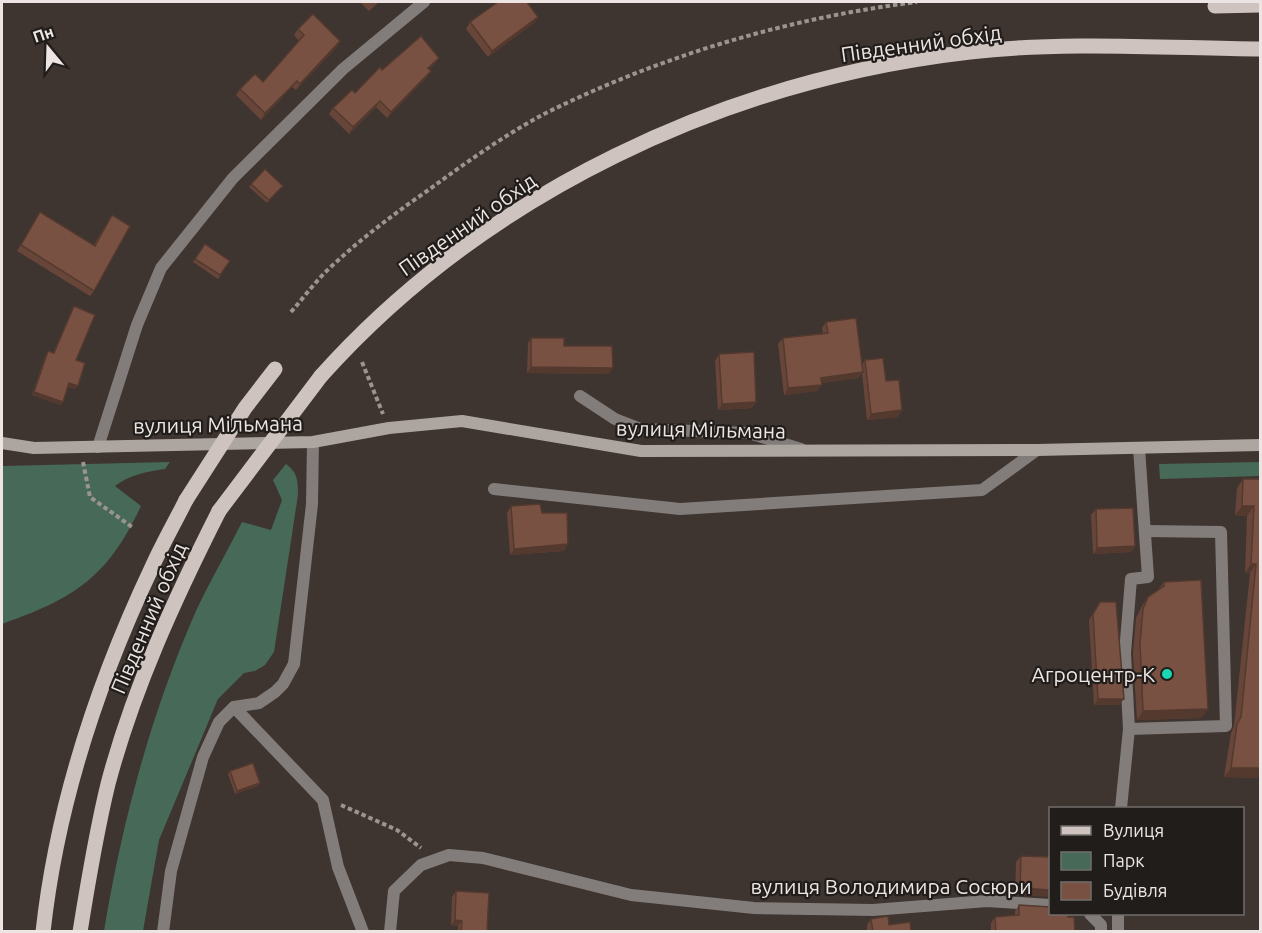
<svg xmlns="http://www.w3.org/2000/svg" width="1262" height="933" viewBox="0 0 1262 933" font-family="Ubuntu,sans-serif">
<rect width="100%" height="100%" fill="#3e3430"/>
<g fill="#476958">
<path d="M170 462 165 469C146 472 131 474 115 486L141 506C107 578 75 598 2 624V466Z"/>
<path d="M1260 462V476L1160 479 1159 464Z"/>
<path d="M286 464C298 473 298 481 298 495L274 652 265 665 255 671 244 673 218 699 159 840 143 931H104C122 822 151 713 196 611 210 581 227 552 242 522L271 530 282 500 273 480Z"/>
</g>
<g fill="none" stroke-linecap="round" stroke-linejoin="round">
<g stroke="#9c9491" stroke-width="4" stroke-dasharray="4.5 3" stroke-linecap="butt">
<path d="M291 312C305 296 318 278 334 264 363 237 394 214 427 191 464 164 503 136 544 114 660 56 788 18 917 2"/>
<path d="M362 362 383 414"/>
<path d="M83 462 90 497 132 527"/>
<path d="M341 805 397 830 421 848"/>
</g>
<g stroke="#827d7a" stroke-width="12">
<path d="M580 396 615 419 641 429 749 433 801 449"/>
<path d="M494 489 680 509 982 490 1037 450"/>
<path d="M1129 729 1226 726 1221 532 1146 531"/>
<path d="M1121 808 1129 729 1125 653 1131 579 1148 577 1139 448"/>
<path d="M163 932 171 871 203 757 219 722 234 707 259 703 275 692 283 684 294 664 312 504 313 442"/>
<path d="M1118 932V914"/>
</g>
<g stroke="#827d7a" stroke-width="12">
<path d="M98 447 137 325 161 268 233 178 343 69 424 2"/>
<path d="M234 707 323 800 338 867 363 932"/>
<path d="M1090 914 1101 925V932"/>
<path d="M390 932 394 891 421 865 449 855 483 858 631 895 754 908 873 910 987 901 1050 905"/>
</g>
<path stroke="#ada5a0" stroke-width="12" d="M2 443 34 448 313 442 389 428 462 421 641 451 1037 450 1260 445"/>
<g stroke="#cec3be" stroke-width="15">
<path d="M1215 6 1260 5"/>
<path d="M321 376C486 192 726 80 970 52 1066 41 1165 48 1260 49"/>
<path d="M43 932C57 804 98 681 153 565 163 543 175 522 186 500"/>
<path d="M80 932C88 882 96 833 108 784 133 689 175 598 219 511"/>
</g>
<g stroke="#cec3be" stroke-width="15">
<path d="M186 500 245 408 275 369"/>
<path d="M219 511 321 376"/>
</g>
</g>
<g fill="#674639">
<path d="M360 2H379L369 11Z"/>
<path d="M538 17 534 23 488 57 466 29 470 22Z"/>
<path d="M298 29 340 41 336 48 296 90 292 87 261 120 236 95 240 89 263 82 299 41 294 35Z"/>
<path d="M435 64 429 69 427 77 387 118 376 107 349 134 329 114 333 108 355 93 382 70Z"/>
<path d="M251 184 283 186 267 203 249 187Z"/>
<path d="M40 212 94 245 112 215 94 291 90 296 17 251Z"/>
<path d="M205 244 230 261 218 279 193 262Z"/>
<path d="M74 306 76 360 75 389 68 387 63 402 60 405 32 395 46 354 48 351 53 353Z"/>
<path d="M826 322 862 365 865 360 886 381 898 417 867 420 862 373 858 378 822 383 817 391 784 395 778 344 783 338 823 334 822 328Z"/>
<path d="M531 338 564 346 609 374 527 373 528 343Z"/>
<path d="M719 354 752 408 718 410 715 361Z"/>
<path d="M1243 479H1260L1258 778 1224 777 1231 733 1234 726 1250 573H1245L1247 516 1235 515 1237 488Z"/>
<path d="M511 506 542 513 568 544 564 551 510 555 507 513Z"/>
<path d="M1096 509 1135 546 1131 552 1093 554 1091 515Z"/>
<path d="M1164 582 1202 718 1137 720 1133 653 1136 618 1142 606 1148 597 1158 590Z"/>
<path d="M1100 602 1119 705H1094L1089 620Z"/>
<path d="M230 771 258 786 235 794 228 774Z"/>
<path d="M1021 856 1050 857 1015 895 1016 862Z"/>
<path d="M456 891 487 932H458V926L451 925 452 897Z"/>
<path d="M1019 905 1068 917 1075 932H991V923L995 917 1015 915V911Z"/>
<path d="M871 919 889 925 911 932H867V925Z"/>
</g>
<g fill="#54392e">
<path d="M538 17 534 23 488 57 492 51Z"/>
<path d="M340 41 336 48 296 90 300 84Z"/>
<path d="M439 58 435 64 424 74 428 68Z"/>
<path d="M431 71 427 77 387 118 391 112Z"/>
<path d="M297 81 292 87 261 120 265 113Z"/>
<path d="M380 101 376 107 349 134 353 127Z"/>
<path d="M531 367 613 368 609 374 527 373Z"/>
<path d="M863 372 858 378 817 384 821 378Z"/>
<path d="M69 383 78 386 75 389 67 386Z"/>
<path d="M822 385 817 391 784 395 788 388Z"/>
<path d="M34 392 63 402 60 405 32 395Z"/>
<path d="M756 402 752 408 718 410 722 404Z"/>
<path d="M902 410 898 417 867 420 871 414Z"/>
<path d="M1242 506H1254L1247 516 1235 515Z"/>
<path d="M568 544 564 551 510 555 514 549Z"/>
<path d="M1135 546 1131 552 1093 554 1097 548Z"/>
<path d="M1251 564H1256L1250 573H1245Z"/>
<path d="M1098 699H1124L1119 705H1094Z"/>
<path d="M1208 709 1202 718 1137 720 1143 711Z"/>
<path d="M1231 768H1260V774L1258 778 1224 777Z"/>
<path d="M260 783 258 786 235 794 237 791Z"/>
<path d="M1020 888 1050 890V897L1015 895Z"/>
<path d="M455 920 462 921 458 926 451 925Z"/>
</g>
<g fill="#785142" stroke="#54392e" stroke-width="1.5">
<path d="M498 2H527L538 17 492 51 470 22Z"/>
<path d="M313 14 340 41 300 84 297 81 265 113 240 89 255 74 263 82 304 35 298 29Z"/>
<path d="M421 36 439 58 428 68 431 71 391 112 380 101 353 127 333 108 352 90 355 93 380 67 382 70Z"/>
<path d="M265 169 283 186 269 200 251 184Z"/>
<path d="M40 212 95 246 112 215 130 226 94 291 21 245Z"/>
<path d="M205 244 230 261 220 275 195 259Z"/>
<path d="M74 306 95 315 76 360 85 363 78 386 69 383 63 402 34 392 48 351 54 353Z"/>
<path d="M856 318 863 372 821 378 822 385 788 388 783 338 828 333 826 322Z"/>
<path d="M531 338H564V346H612L613 368 531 367Z"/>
<path d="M754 352 756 402 722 404 719 354Z"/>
<path d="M883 358 886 381 899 380 902 410 871 414 865 360Z"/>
<path d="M1243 479H1260V768H1231L1237 724 1241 717 1256 564H1251L1254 506H1242Z"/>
<path d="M540 504 542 513H567L568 544 514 549 511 506Z"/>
<path d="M1133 508 1135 546 1097 548 1096 509Z"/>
<path d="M1201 580 1208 709 1143 711 1140 644 1143 609 1148 597 1164 586V582Z"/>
<path d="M1100 602H1116L1124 699H1098L1093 614Z"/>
<path d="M253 763 260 783 237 791 230 771Z"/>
<path d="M1021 856 1050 857V890L1020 888Z"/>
<path d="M456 891 489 893 487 932H461L462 921 455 920Z"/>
<path d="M1019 905 1050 907V914H1068V917H1074L1075 932H996L995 917 1019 915Z"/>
<path d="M888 916 889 925 910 922 911 932H873L871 919Z"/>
</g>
<circle fill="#1cd5b1" stroke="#211d1b" stroke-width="2" cx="1167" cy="674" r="6"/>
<g text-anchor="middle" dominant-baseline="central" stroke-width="4.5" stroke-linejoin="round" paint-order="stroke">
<g font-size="21" fill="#ece5e3" stroke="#211d1b">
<text transform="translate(921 43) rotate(-8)">Південний обхід</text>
<text transform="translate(467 224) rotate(-35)">Південний обхід</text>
<text transform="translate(218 424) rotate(-1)">вулиця Мільмана</text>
<text transform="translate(701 429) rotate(1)">вулиця Мільмана</text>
<text transform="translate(148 618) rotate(-67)">Південний обхід</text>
<text x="891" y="886">вулиця Володимира Сосюри</text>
</g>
<g font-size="21" fill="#ece5e3" stroke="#211d1b" text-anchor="end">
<text x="1155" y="674">Агроцентр-К</text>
</g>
</g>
<rect width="1262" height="933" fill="none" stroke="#ece5e3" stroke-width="6"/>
<rect x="1049" y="807" width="195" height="108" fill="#211d1b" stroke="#726d6b" stroke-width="1.5"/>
<rect x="1061" y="826" width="30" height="9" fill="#cec3be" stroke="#726d6b" stroke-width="1.5"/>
<text x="1103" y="837" font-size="18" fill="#ece5e3">Вулиця</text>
<rect x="1061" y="852" width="30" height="18" fill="#476958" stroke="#726d6b" stroke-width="1.5"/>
<text x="1103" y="867" font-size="18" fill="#ece5e3">Парк</text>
<rect x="1061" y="882" width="30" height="18" fill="#785142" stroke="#726d6b" stroke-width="1.5"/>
<text x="1103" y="897" font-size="18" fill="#ece5e3">Будівля</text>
<g transform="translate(48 48) rotate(341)" stroke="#211d1b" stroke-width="4.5" paint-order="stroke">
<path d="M0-4.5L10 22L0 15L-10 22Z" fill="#ece5e3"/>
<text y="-9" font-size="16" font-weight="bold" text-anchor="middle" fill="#ece5e3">Пн</text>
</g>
</svg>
